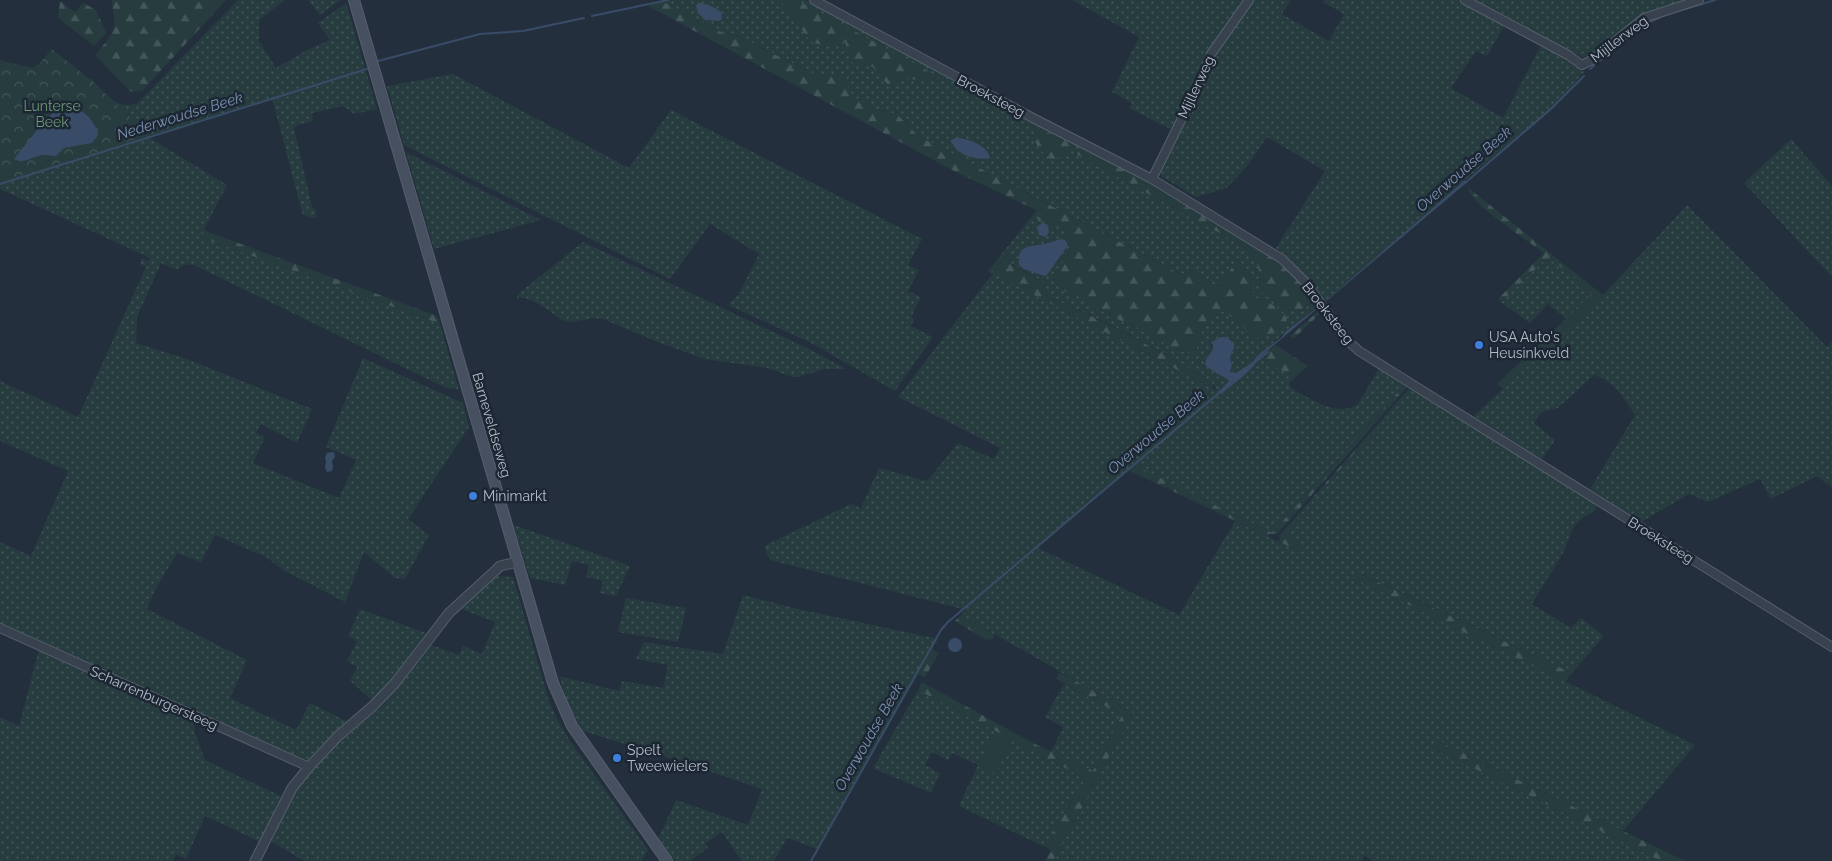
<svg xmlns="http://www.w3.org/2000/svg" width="1832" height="861" viewBox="0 0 1832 861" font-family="Raleway,sans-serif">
<defs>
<pattern id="grass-dots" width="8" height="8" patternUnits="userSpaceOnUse" patternTransform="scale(1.25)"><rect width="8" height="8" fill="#263c3f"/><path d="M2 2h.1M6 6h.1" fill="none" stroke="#435659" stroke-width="1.8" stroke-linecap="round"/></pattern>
<pattern id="forest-firs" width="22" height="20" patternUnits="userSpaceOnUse" patternTransform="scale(1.25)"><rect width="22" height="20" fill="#263c3f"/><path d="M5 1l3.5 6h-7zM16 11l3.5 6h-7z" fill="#435659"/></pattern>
<pattern id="park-crowns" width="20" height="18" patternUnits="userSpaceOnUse" patternTransform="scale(1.25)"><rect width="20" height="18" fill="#263c3f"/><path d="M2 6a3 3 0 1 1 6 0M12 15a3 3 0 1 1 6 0" fill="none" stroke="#435659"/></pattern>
</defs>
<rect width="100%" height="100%" fill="#242f3e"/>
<g fill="url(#grass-dots)" fill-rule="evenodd">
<path d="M238 0H285L259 20V41L276 68 309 49 330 40 318 23 346 3 377 109 354 114 343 106 312 113 313 121 297 125 294 128 312 207 316 210 317 217 314 218 303 215 272 98 148 137 227 185 200 237 440 324 459 390 442 386 194 265C186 264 182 264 177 270L161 263 137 317 136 343 184 358 312 409 297 443 261 424 256 433 265 437 253 463 339 498 356 460 326 447 363 358 463 403 469 427 408 519 429 535 405 579 395 578 364 552 345 602 283 570 266 557 215 535 201 562 177 553 154 592 147 609 247 660 230 698 296 730 310 703 348 722 329 737 305 763 0 626V542L31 556 68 471 0 441V381L78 417 146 267 140 264 142 258 148 261 150 258 0 189V160L79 80 90 78C105 92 116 112 138 103Z"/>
<path d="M308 0H340L320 15Z"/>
<path d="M665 0H806L1082 144 1076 154 1245 247C1259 262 1261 270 1259 291L1286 308 1299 313 1314 299 1321 305 1286 331 1253 362 1236 373 1230 372 1232 365 1230 358 1234 348 1212 345 1213 349 1207 358 1208 368 1221 374 1229 381 1220 389 1221 394 1257 363 1260 357 1290 376V387C1309 398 1336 418 1358 404L1381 365 1406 383 1272 533 1134 465 1038 548 1179 615 1235 521 1300 552 1301 548 1293 542 1288 528 1414 386 1598 504 1594 511 1581 519 1573 528 1564 551 1532 604 1571 628 1581 618 1604 636 1572 673 1358 572 1354 578 1695 745 1623 831 1439 741 1435 749 1661 861H1372L1365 855 1362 861H1053L1133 713 961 615 966 610 770 560 764 546 851 504 861 508 879 468 927 481 958 443 994 459 1000 448 898 397 993 273 1217 391 1213 383C1160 350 1106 320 1048 297L1042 281 1012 264 1008 253 992 273 988 271 1037 210 1041 212 1038 224 1045 219 1061 223 1071 250 1052 279 1066 292 1082 296 1097 308 1110 316 1136 327 1179 351 1195 353 1205 322 1222 311 1240 322 1279 313 1277 307 1264 300 1255 298 1238 258 1220 286 1192 271 1183 275 917 135 897 114 875 109 849 95 846 74H815L732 33 726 34 721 32 662 1ZM1060 239 1053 265 1047 275 1029 246 1044 244Z"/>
<path d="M1072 0H1246L1206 55 1202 70 1174 131 1129 108 1132 103 1112 92 1139 37Z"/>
<path d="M1251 0H1291L1282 14 1329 41 1344 14 1323 2 1324 0H1460L1505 24 1487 56 1476 51 1451 88 1503 118 1540 47 1545 45 1576 63 1584 72 1555 106 1465 180 1325 302 1290 259 1276 248 1325 171 1267 137 1248 165 1227 188 1196 197 1161 176 1162 166 1198 95 1215 51Z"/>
<path d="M1474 0H1689L1654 10 1641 16 1588 60Z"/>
<path d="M453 74 629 168 671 110 922 239 908 265 919 270 908 291 921 297 911 317 914 319 911 326 933 337 895 391 813 344 728 305 738 295 759 254 710 224 670 279 404 145 387 86Z"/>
<path d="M1791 139 1832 186V277L1744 183Z"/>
<path d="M406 152 541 220 434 249Z"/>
<path d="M1687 205 1827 347 1832 342V488L1817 476 1771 499 1760 479 1708 502 1689 494 1641 522 1590 489 1635 415C1624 398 1614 381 1594 375L1558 408 1541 412 1534 423 1555 440 1542 459 1474 416 1603 295Z"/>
<path d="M583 242 813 351 846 369H825L797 377H793L767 368 704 359 655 341 606 320 595 318 570 322 564 321C553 314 529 294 517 298L518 294Z"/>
<path d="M1548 257 1593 293 1566 319 1548 304 1530 323 1501 302Z"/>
<path d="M514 525 630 566 616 596 600 593 603 581 586 577 589 565 572 561 565 585 530 578Z"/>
<path d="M496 576 513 577 549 701 557 719 570 741 648 850 642 861H304L271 841 299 786 312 769 327 753 383 705 429 644 459 655 463 646 482 654 495 622 461 609Z"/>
<path d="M743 595 798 609 938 639 818 849 787 838 774 861H740L741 860 722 832 706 843 708 848 690 861H674L658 839 676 800 748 825 762 789 667 757 583 731 568 704 559 676 619 691 622 681 663 688 668 665 636 659 644 642 723 654Z"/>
<path d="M626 598 686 608 678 642 618 632Z"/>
<path d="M360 609 426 633 391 680 372 700 350 681 357 667 347 661 357 641 348 636Z"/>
<path d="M39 649 193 718 195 733 205 760 281 796 260 842 205 816 186 859 176 854 173 861H0V717L19 726Z"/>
<path d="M1064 684 1122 715 1093 771 1051 752 1063 727 1045 717Z"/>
<path d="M918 690 1084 778 1045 847 959 806 978 765 952 753 948 760 932 752 925 765 940 773 931 793 873 768Z"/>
</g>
<g fill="url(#forest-firs)">
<path d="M112 0H226L142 91 131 92 95 55C116 30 116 33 112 0Z"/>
<path d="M780 0H797L939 77 929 83 903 77 892 90 873 67 852 63 845 42 829 47 811 42Z"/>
<path d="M60 1 75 12 83 3 96 10 106 33 94 46 58 18Z"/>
<path d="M662 1 721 32 726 34 731 33 815 74H846L850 95 875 109 897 114 917 135 1182 275 1192 271 1220 286 1238 258 1254 280 1251 289 1255 298 1264 300 1277 307 1279 313H1285L1287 322C1278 333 1266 337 1252 339L1240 322 1222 311 1205 322 1195 354 1179 351 1136 327 1110 316 1097 308 1082 296 1066 292 1052 278 1071 250 1061 223 1058 222 1055 228 1049 226 1045 219 1037 224 1040 212 954 171 648 6Z"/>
<path d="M1035 126 1074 144 1064 155 1052 160C1039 150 1031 143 1035 126Z"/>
<path d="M1082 144 1119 162 1285 263 1307 288 1314 299 1298 313 1286 308 1259 291C1261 270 1259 262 1245 247L1076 154Z"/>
<path d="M1467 187 1603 295 1503 389 1497 384 1593 293 1548 257 1501 302 1498 299 1544 253C1527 240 1473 206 1467 187Z"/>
<path d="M203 230 437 316 440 324 200 237Z"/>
<path d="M1009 253 1012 265 1042 281 1048 297C1106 321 1160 351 1214 383L1212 388 992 273Z"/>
<path d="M1322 308 1324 310 1293 339 1290 336Z"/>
<path d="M1276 345 1308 366 1290 382V376L1260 357Z"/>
<path d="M1406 383 1410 384 1277 534H1271L1267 536 1128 470 1134 465 1272 533Z"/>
<path d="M1412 385 1414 386 1288 528 1293 542 1301 548 1300 552 1278 541 1281 538 1279 536Z"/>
<path d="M1358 571 1363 575 1572 673 1565 682 1354 578Z"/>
<path d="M961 615 995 635 993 639 986 640 955 621Z"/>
<path d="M932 649 939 653 925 677 918 674Z"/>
<path d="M1060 672 1133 713 1053 861H1045L1051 850 1045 847 1084 778 918 690 922 682 1035 744 1093 771 1122 715 1056 679Z"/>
<path d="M1438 741 1685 861H1661L1435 749Z"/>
</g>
<path fill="url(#park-crowns)" d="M52 49C86 75 119 104 147 136L8 180 0 184V60L32 68 40 63Z"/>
<path fill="#263c3f" d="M995 731 1013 740 995 774 978 765Z"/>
<g fill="#394c67">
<path d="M698 3C707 3 714 7 721 12L722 18 720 21 705 20 698 13 696 6Z"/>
<path d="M70 106C84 110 95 120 98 135L92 143 64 148 56 156C52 156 47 155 43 155 32 156 24 165 14 159L45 120 53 113Z"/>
<path d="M955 138C968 138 987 145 990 158 976 161 955 155 951 140Z"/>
<path d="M1465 180V184L1260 357C1255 368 1231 386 1221 394L1218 392 1229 381C1222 374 1210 372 1205 364L1207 358 1213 349V342C1217 338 1220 337 1226 337L1234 343V348L1230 358 1232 365 1230 372 1236 373 1253 362 1257 356 1282 337 1286 331 1321 305Z"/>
<path d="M1042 223 1047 224 1049 232 1046 237 1039 235 1037 227Z"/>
<path d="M1060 239 1065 240 1068 245 1047 275 1044 276 1024 269 1019 265C1017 245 1028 247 1043 244 1049 243 1054 241 1060 239Z"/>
<path d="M334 452 335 457 332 461 333 467 332 471 327 472 325 468 326 461 325 458 327 453Z"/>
<circle cx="955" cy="645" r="7"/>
</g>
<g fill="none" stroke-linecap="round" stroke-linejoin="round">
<g stroke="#394c67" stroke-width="2">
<path d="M592 16 668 0"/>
<path d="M378 61 480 34 523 31 584 18"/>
<path d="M1590 69 1643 25 1665 15 1715 0"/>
<path d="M1465 183 1552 108 1584 76"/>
<path d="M0 184 367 69"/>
<path d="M1258 360 1268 352"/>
<path d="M811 861 941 630 948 622 1220 392"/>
</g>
<g stroke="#565f6c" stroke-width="10">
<g id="minor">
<path d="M814 0 1033 118 1152 179 1282 259 1306 283 1348 341 1359 351 1832 647"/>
<path d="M1465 0 1568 55 1582 65 1592 60 1644 18 1699 0"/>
<path d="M1152 179 1199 84 1211 54 1249 0"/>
<path d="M0 628 309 767"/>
</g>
</g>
<g stroke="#565f6c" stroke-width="11">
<path id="tertiary" d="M255 861 292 788 309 767 338 736 373 706 395 683 449 613 496 570 500 566 517 562"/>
</g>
<g stroke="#565f6c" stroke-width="12">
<path id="secondary" d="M354 0 553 683 572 726 667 861"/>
</g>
<use href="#minor" stroke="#38414e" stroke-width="8"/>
<use href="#tertiary" stroke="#38414e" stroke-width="9"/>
<use href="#secondary" stroke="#465061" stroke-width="10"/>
</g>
<g fill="#3f7fe0" stroke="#1d2633" stroke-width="2">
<circle cx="1479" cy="345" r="5"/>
<circle cx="473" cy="496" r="5"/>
<circle cx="617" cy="758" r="5"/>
</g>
<g text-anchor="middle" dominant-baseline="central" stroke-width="5" stroke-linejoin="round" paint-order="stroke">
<g font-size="14" fill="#b4bcc9" stroke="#1d2633">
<text transform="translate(1619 39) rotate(-37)">Mijllerweg</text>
<text transform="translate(1196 87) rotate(-65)">Mijllerweg</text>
<text transform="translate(991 96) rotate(28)">Broeksteeg</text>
<text transform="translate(1328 313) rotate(52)">Broeksteeg</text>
<text transform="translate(492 425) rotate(74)">Barneveldseweg</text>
<text transform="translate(1661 540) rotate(32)">Broeksteeg</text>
<text transform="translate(154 698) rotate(24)">Scharrenburgersteeg</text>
</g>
<g font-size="14" fill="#6b9a76" stroke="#1d2633">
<text x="52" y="106">Lunterse<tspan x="52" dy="16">Beek</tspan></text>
</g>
<g font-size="14" fill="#b4bcc9" stroke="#1d2633" text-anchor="start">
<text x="1489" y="337">USA Auto's<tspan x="1489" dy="16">Heusinkveld</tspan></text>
<text x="483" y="496">Minimarkt</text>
<text x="627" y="750">Spelt<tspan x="627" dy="16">Tweewielers</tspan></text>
</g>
<g font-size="15" font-style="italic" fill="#7c92b1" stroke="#1d2633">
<text transform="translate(180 116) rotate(-17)">Nederwoudse Beek</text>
<text transform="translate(1464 169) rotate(-41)">Overwoudse Beek</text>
<text transform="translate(1156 432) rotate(-40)">Overwoudse Beek</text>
<text transform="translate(869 737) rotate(-60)">Overwoudse Beek</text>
</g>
</g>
</svg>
